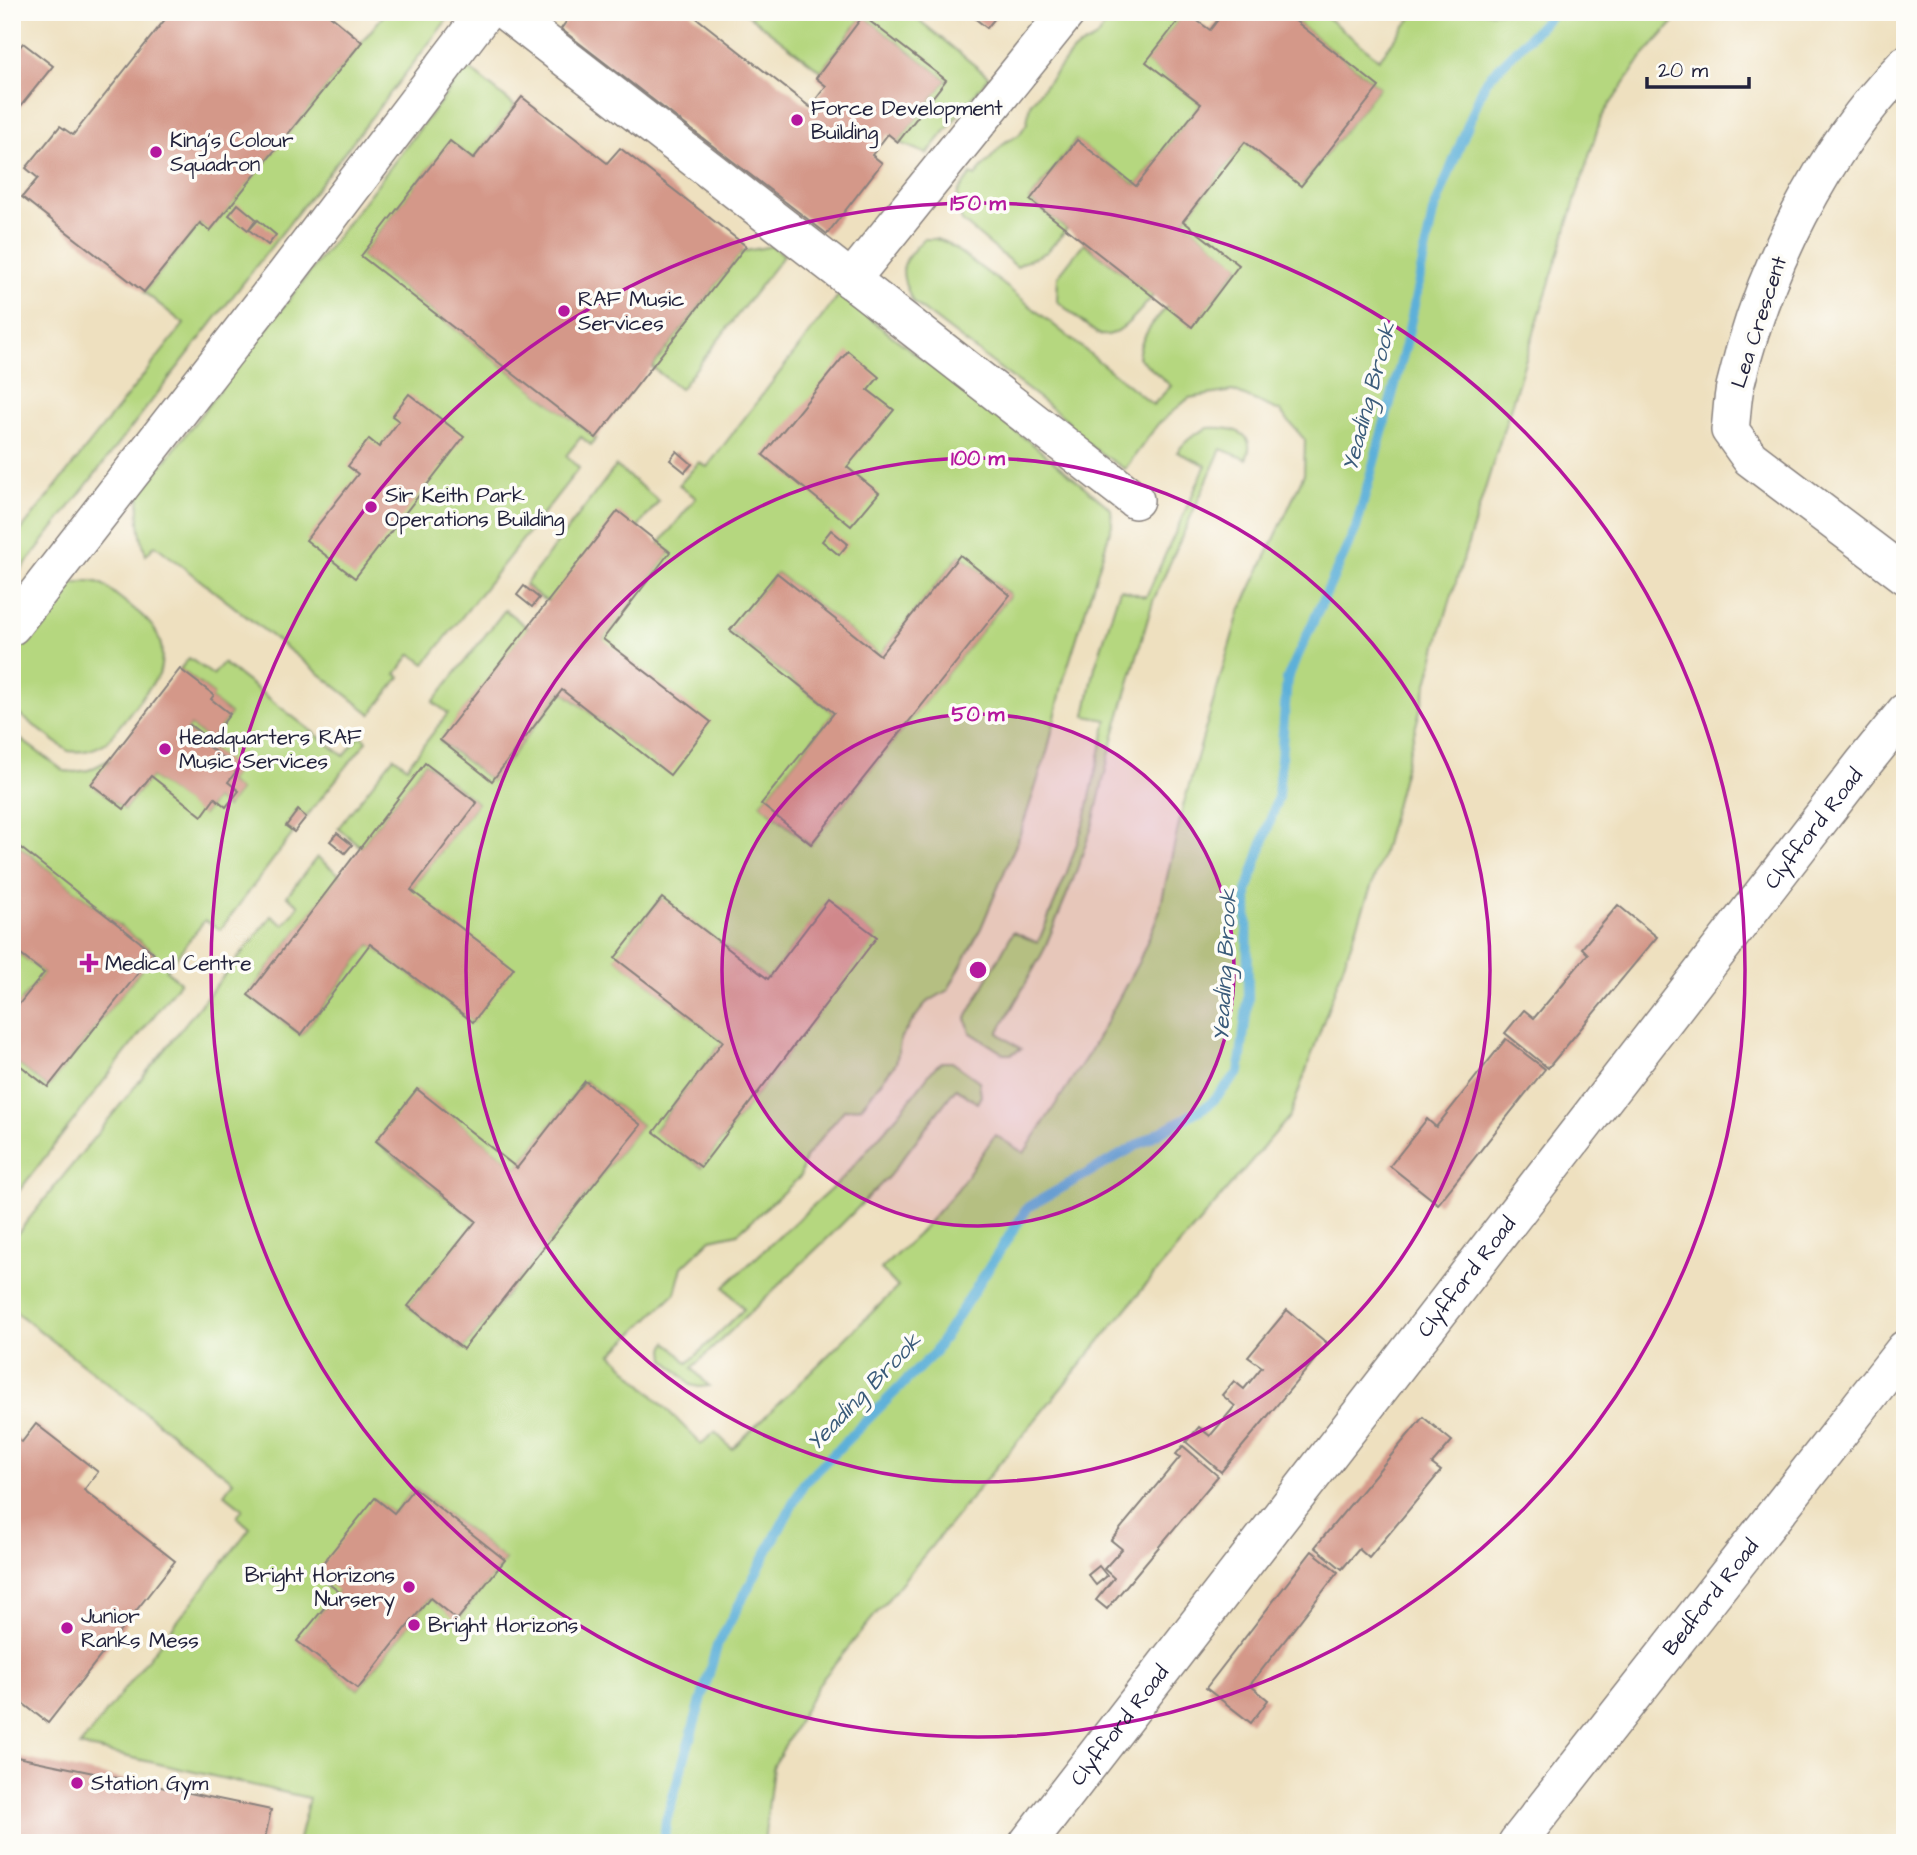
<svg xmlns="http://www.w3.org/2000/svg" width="1917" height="1855" viewBox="0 0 1917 1855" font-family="'Architects Daughter',sans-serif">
<rect width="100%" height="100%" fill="#fdfcf7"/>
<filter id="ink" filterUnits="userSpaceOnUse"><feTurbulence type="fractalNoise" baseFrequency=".0143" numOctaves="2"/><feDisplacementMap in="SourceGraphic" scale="14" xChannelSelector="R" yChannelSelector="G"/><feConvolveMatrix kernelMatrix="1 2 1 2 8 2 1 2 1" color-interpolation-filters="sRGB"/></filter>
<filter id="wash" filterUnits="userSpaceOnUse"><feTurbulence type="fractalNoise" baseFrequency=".00686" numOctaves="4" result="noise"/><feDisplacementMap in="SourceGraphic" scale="28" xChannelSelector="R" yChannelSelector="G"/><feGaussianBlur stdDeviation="1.57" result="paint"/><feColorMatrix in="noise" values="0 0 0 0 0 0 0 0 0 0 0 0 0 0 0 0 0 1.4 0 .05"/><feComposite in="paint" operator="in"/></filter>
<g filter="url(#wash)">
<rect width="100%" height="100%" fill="#eee0bf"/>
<g fill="#b5d77f" stroke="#6c7c5d" stroke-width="2" fill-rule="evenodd">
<path d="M386 12H453L20 571 12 564V542L184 324 144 292 200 223 210 230Z"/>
<path d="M744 12H909L989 77 927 154 898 142 946 80 863 16 821 71Z"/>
<path d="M1106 12H1185L1147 62 1201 104 1136 186 1076 140 1030 200 1067 229 1047 252 1022 263 1017 267 962 221 957 204 958 192 971 174 975 176 1005 142 1019 135 1027 123 1030 104 1074 50 1095 39 1102 30Z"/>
<path d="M1284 12H1320L1379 59 1416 12H1683L1642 57 1601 118 1441 630 1382 856 1290 1116 1159 1269 820 1682 773 1767 764 1843H298L309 1798 80 1746 250 1528 237 1517 243 1509 224 1494 233 1481 12 1309V1240L270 918 271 916 284 925 299 905 287 896 317 857 340 875 248 995 301 1035 370 944 473 1022 411 890 477 803 425 763 361 847 338 828 394 757 407 767 448 713 433 702 505 610 528 628 440 741 492 781 562 691 670 774 603 639 670 552 659 544 696 498 679 485 699 462 707 467 839 295 1035 446 1111 509 1112 525 1063 682 1048 749 1019 837 981 928 948 990 926 1003 901 1037 896 1063 861 1107 844 1110 805 1158 800 1177 738 1233 711 1239 682 1267 675 1293 612 1354 701 1444 715 1432 732 1449 898 1287 881 1269 917 1235 957 1190 995 1135 1024 1153 1091 1050 1139 961 1159 913 1183 806 1239 613 1279 529 1304 474 1305 440 1280 411 1233 391 1189 398 1158 424 1125 469 1064 429 1069 422 1061 415 913 302C898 270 899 264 924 239H936L947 243 1003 284 1153 405 1171 386 1138 357C1141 336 1153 322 1167 307L1192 326 1239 266 1183 221 1245 142 1302 185 1379 87ZM960 555 1010 595 810 845 761 804 834 713 730 631 777 573 880 655ZM661 898 768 979 828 901 876 937 701 1167 654 1131 723 1041 616 958ZM585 1081 641 1125 463 1349 408 1306 476 1221 376 1142 417 1090 517 1168ZM414 1488 505 1560 458 1619 430 1598 358 1689 298 1641 338 1591 375 1499 394 1513Z"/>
<path d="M467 67 515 106 473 159 450 142 361 256 596 438 591 445 581 437 566 456 579 468 425 664 411 654 396 674 400 677 371 714 155 545 146 555C139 532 137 518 140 494Z"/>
<path d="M1084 243 1153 296C1142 308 1119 339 1101 335 1092 332 1066 308 1057 301L1058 276Z"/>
<path d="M772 246 784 255 680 389 652 367 741 252Z"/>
<path d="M1208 428C1229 427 1259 431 1246 459L1221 449 1153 601 1114 735 1093 824 1073 880 1043 952 998 1033 1021 1049 1011 1054H1004L970 1032 966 1018 1013 932 1038 943 1066 875 1085 820 1107 720 1085 716 1095 667 1120 589 1146 597 1206 465 1177 452C1186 440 1194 434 1208 428Z"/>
<path d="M616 466 659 501 638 527 548 601 543 599 525 585Z"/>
<path d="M88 581C104 581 108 589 120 598 149 620 170 635 159 675L107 742C94 750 83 753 68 751L12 709V655L60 592 72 584Z"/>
<path d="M189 658 213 675 223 663 344 756 360 735 367 741 306 817 297 810 286 826 294 832 220 930 205 920 166 970 180 982 12 1200V1059L48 1087 154 953 12 841V733L64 771 75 772 89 770 111 759 92 784 124 809 151 776 203 815 215 798 226 807 239 791 228 782 237 769 186 730 190 725 210 740 230 714 211 699 213 694 180 669Z"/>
<path d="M12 948 44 973 12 1013Z"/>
<path d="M942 1062H952L979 1081 981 1096 977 1103 956 1088 889 1176 832 1234 692 1368 709 1386 699 1387 691 1385 665 1359 664 1349 667 1342 688 1363 744 1309 724 1287 841 1180 897 1116 935 1067Z"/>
</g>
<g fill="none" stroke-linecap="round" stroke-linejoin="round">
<path stroke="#5db0d9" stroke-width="10" d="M664 1843 666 1821 717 1646 804 1483 934 1353 1028 1207 1210 1104 1239 1072 1248 999 1247 891 1278 797 1287 679 1356 528 1406 344 1433 213 1485 82 1554 12"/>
</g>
<g id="blocks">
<g fill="#d49889">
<path d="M171 12H326L362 42 210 231 200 223 144 292 22 197 38 178 26 168 60 126 73 135Z"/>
<path d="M573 12H689L810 107 826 86 816 78 863 16 946 80 898 142 888 134 872 155 882 163 827 234 561 29Z"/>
<path d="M967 12H1000L987 28Z"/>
<path d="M1185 12 1210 30 1224 12H1284L1379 87 1301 186 1245 142 1183 221 1239 265 1192 327 1030 200 1077 140 1136 186 1201 104 1146 62Z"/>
<path d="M23 43 53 66 12 117V56Z"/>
<path d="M522 97 607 163 620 148 746 246 596 438 361 256 450 141 473 159Z"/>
<path d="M238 204 256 219 248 230 229 215Z"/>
<path d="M258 220 276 235 268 245 249 230Z"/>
<path d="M848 351 879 377 868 390 894 410 847 467 879 493 851 526 763 455Z"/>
<path d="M409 394 464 437 355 578 306 540 358 474 348 466 369 439 379 447 399 421 392 416Z"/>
<path d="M677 451 692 464 685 472 670 460Z"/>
<path d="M618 511 670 552 603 639 711 722 670 775 562 690 492 781 440 740Z"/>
<path d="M831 530 848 544 839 555 822 541Z"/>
<path d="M960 555 1010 595 811 844 761 804 834 713 730 630 777 573 880 655Z"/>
<path d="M524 586 539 598 532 607 517 595Z"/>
<path d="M180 669 214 695 211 699 230 714 210 740 190 725 186 730 238 769 228 782 239 791 226 807 215 798 202 816 151 776 124 809 91 784Z"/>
<path d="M425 763 477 803 411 890 514 968 473 1022 370 944 301 1035 248 995Z"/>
<path d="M298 810 306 817 294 832 286 826Z"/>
<path d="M337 833 352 845 345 853 330 841Z"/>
<path d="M12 841 154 953 48 1087 12 1059V1013L44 973 12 948Z"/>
<path d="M662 898 768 979 828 900 877 937 701 1167 654 1132 723 1041 615 958Z"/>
<path d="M1618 905 1657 937 1548 1068 1505 1033 1524 1010 1534 1018 1588 954 1582 948Z"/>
<path d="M1506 1039 1545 1069 1438 1204 1390 1166 1427 1119 1436 1127Z"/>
<path d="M585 1081 641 1125 463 1349 408 1306 476 1221 376 1141 417 1089 517 1168Z"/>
<path d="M1287 1310 1328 1344 1221 1472 1186 1442 1199 1427 1210 1436 1235 1406 1222 1395 1234 1381 1244 1389 1262 1367 1248 1357Z"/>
<path d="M1423 1417 1452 1441 1432 1464 1441 1471 1369 1558 1359 1549 1342 1569 1315 1547Z"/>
<path d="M36 1424 98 1472 84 1490 175 1561 48 1723 12 1695V1435L22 1442Z"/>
<path d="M1183 1446 1218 1476 1107 1609 1096 1600 1114 1578 1104 1569 1122 1549 1111 1540 1180 1457 1176 1454Z"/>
<path d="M414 1488 505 1560 457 1620 430 1598 358 1689 297 1641 338 1591 315 1573 375 1498 394 1513Z"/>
<path d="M1312 1551 1338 1572 1250 1685 1268 1700 1251 1723 1206 1688Z"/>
<path d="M1099 1566 1107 1576 1096 1585 1088 1575Z"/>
<path d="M12 1756 271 1810 264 1843H12Z"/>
</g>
</g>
</g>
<g filter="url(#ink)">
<use href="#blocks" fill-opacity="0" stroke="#88817d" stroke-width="2"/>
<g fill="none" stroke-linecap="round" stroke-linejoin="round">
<g stroke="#88817d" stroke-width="40">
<g id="minor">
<path d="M506 12 1135 500"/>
<path d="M1905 65C1822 150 1762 272 1735 387 1732 401 1732 416 1730 430L1750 458 1905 575"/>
<path d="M851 280 1067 12"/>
<path d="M12 626 286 274 485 12"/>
<path id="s1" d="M1028 1843 1863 764 1905 712"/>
<path id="s2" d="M1517 1843 1905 1349"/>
</g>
</g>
<use href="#minor" stroke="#fff" stroke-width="37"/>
</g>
</g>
<circle cx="978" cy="970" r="256" fill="#b5179e" fill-opacity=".12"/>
<g fill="none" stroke="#b5179e" stroke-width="3.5">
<circle cx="978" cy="970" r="256"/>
<circle cx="978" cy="970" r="512"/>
<circle cx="978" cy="970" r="767"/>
</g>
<g fill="#b5179e" stroke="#fdfcf7" stroke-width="2.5">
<circle cx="797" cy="120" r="7"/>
<circle cx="156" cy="152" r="7"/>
<circle cx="564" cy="311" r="7"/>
<circle cx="371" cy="507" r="7"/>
<circle cx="165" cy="749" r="7"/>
<path d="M85.5 952.5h7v7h7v7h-7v7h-7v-7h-7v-7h7z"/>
<circle cx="409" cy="1587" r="7"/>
<circle cx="414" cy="1625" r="7"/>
<circle cx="67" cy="1628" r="7"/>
<circle cx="77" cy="1783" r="7"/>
</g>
<g text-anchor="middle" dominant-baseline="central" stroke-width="7" stroke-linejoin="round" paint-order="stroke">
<g font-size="21" fill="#22223b" stroke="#fdfcf7" text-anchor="start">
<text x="811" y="108">Force Development<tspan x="811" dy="24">Building</tspan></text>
<text x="170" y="140">King's Colour<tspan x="170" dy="24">Squadron</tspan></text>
<text x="578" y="299">RAF Music<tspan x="578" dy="24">Services</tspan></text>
<text x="385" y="495">Sir Keith Park<tspan x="385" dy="24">Operations Building</tspan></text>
<text x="179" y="737">Headquarters RAF<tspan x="179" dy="24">Music Services</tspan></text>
<text x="105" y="963">Medical Centre</text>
<text x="395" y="1575" text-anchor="end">Bright Horizons<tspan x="395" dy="24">Nursery</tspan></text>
<text x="81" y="1616">Junior<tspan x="81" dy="24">Ranks Mess</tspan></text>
<text x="428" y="1625">Bright Horizons</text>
<text x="91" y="1783">Station Gym</text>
</g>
<g font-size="21" fill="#22223b" stroke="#fdfcf7">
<text transform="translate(1759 322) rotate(-72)">Lea Crescent</text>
<text stroke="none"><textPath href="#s1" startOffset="1283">Clyfford Road</textPath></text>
<text stroke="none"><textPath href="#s1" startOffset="716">Clyfford Road</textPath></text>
<text stroke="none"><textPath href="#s2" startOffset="313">Bedford Road</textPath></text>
<text stroke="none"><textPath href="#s1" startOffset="149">Clyfford Road</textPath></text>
</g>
<g font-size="23" font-style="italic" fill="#3a5b7a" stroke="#fdfcf7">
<text transform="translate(1369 397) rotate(-75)">Yeading Brook</text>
<text transform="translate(1225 965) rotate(-87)">Yeading Brook</text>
<text transform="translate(864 1392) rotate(-46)">Yeading Brook</text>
</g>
</g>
<circle cx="978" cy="970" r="10" fill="#b5179e" stroke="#fdfcf7" stroke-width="3.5"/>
<g font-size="21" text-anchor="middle" font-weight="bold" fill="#b5179e" stroke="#fdfcf7" stroke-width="7" stroke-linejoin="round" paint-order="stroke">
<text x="978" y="210">150 m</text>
<text x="978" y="465">100 m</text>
<text x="978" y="721">50 m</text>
</g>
<rect width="1917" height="1855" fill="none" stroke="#fdfcf7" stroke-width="42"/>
<path d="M1647 77v10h102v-10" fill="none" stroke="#22223b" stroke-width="3.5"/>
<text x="1658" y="77" font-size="21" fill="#22223b" stroke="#fdfcf7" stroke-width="5" paint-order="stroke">20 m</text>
</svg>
